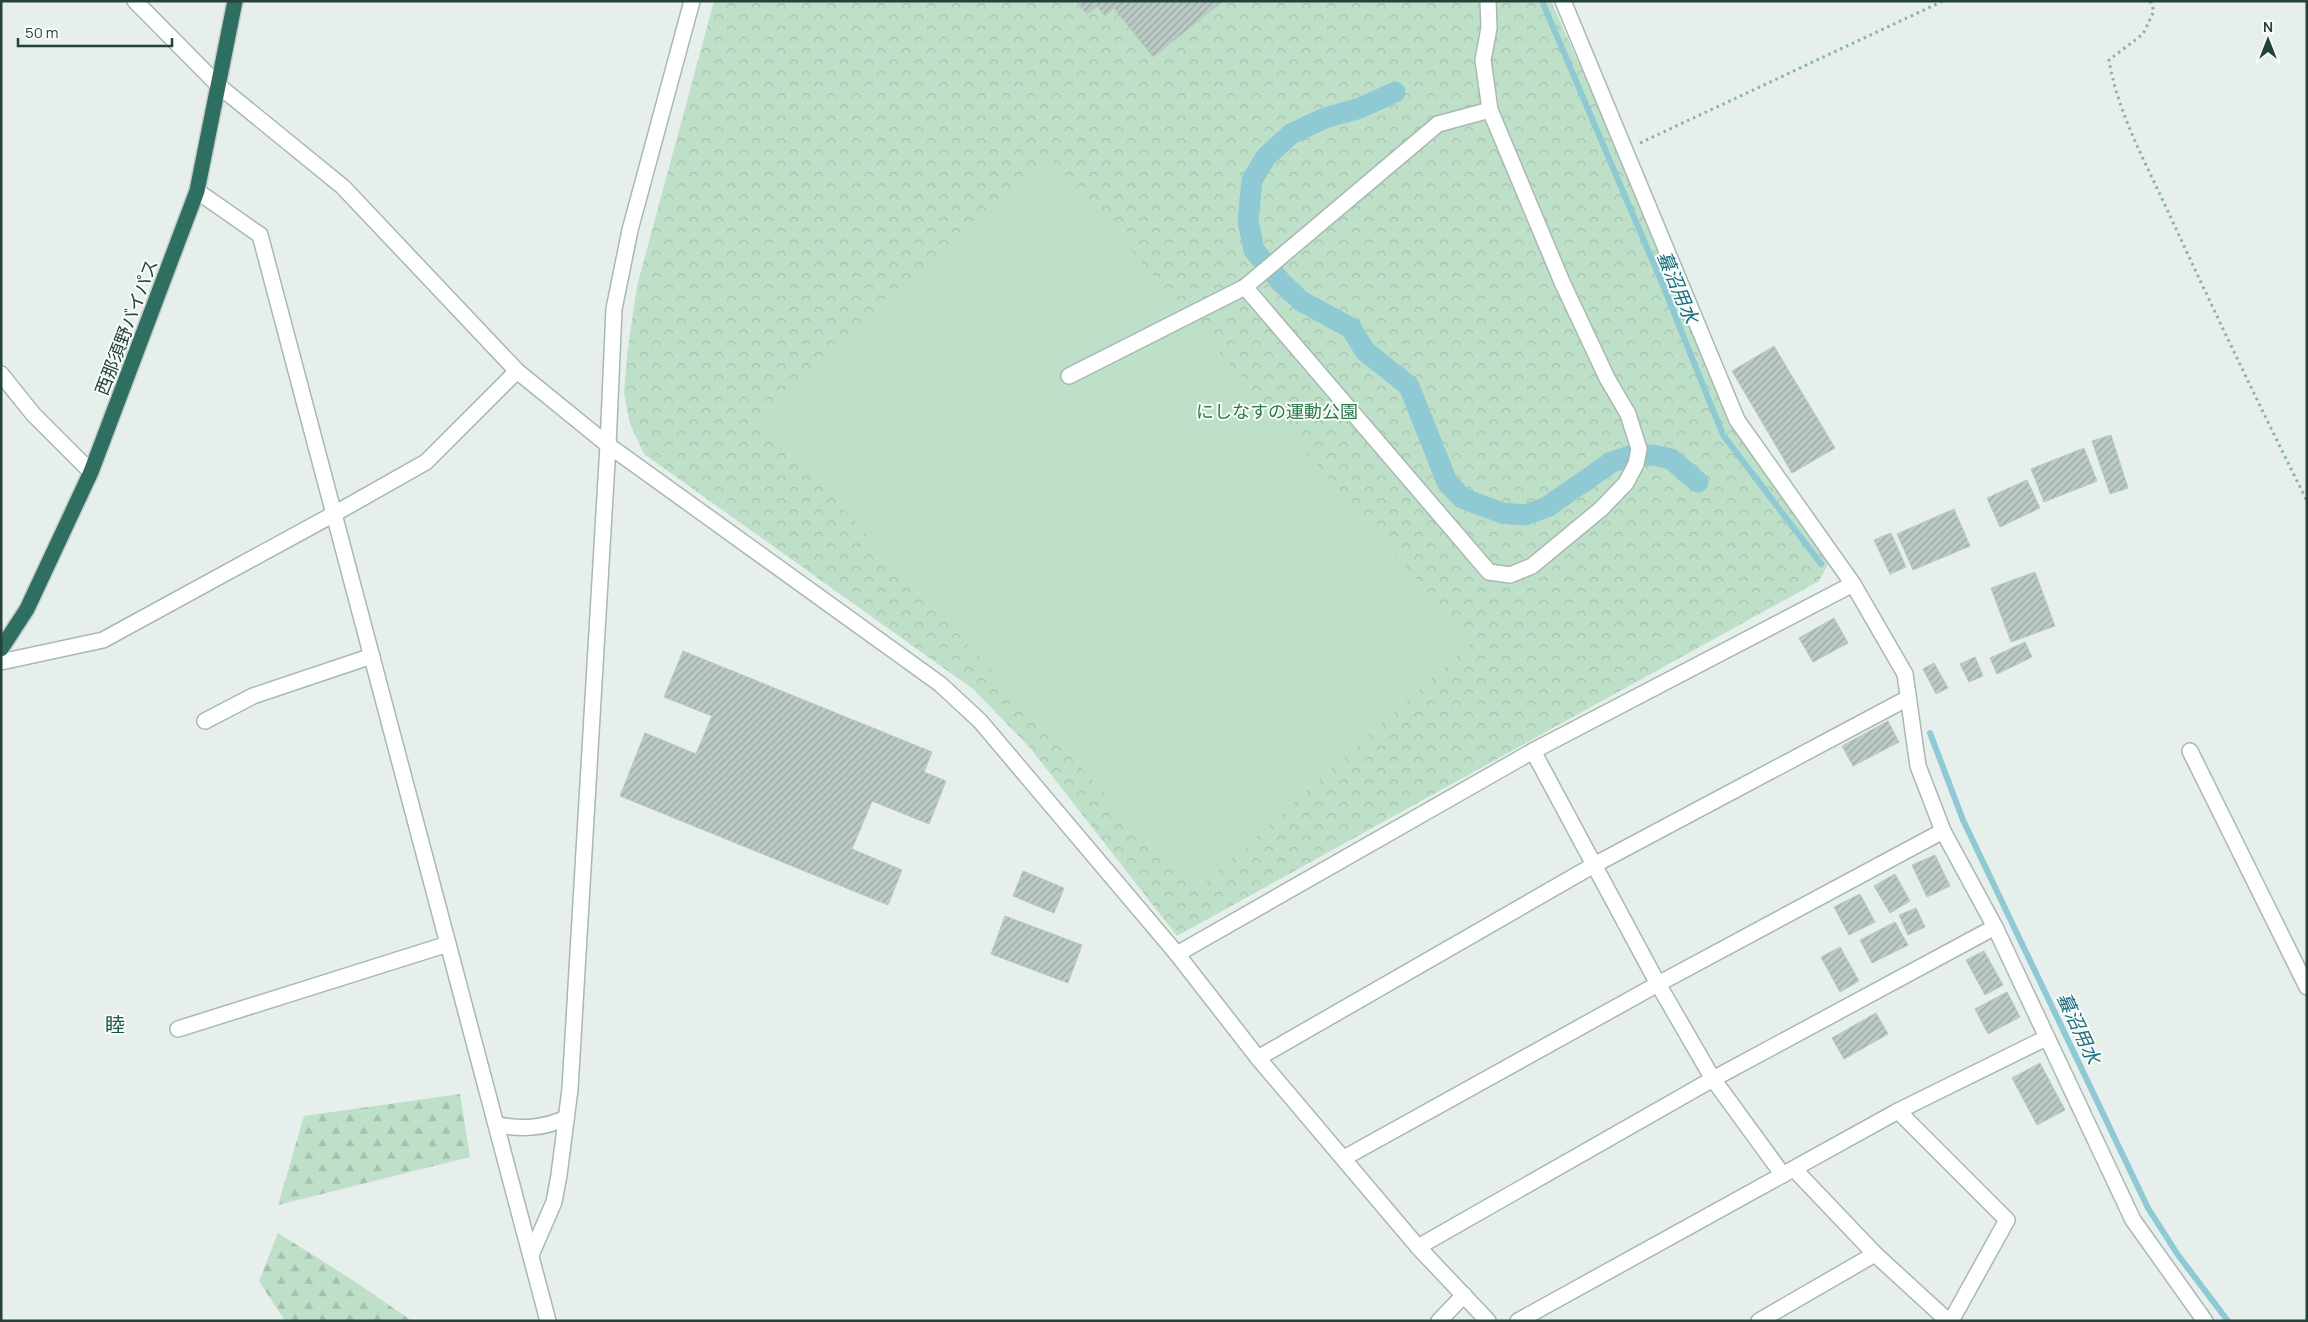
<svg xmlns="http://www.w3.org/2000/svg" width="2308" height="1322" viewBox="0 0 2308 1322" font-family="Manrope,'Noto Sans JP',sans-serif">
<defs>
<pattern id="forest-firs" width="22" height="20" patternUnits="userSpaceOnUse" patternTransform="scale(1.25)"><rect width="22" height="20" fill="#bfe0c8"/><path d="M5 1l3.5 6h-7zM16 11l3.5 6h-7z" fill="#a4c1ad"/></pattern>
<pattern id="park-crowns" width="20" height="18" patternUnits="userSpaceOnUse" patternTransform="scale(1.25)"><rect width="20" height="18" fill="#bfe0c8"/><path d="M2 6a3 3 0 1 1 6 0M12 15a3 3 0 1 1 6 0" fill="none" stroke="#a4c1ad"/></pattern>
<pattern id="building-hatch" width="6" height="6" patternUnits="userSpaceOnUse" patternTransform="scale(1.25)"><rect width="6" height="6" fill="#bbcac4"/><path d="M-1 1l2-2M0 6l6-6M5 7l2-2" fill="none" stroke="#98a6a0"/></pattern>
</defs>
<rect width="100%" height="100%" fill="#e6efeb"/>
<g fill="url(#forest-firs)">
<path d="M460 1094 470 1157 278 1205 304 1116Z"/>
<path d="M278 1233 354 1281 412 1321H285L259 1281Z"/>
</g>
<path fill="url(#park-crowns)" d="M714 1H1551L1596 102 1730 425 1829 563 1819 581 1177 936 1031 749 973 689 644 454 630 424 624 393 627 355 637 286Z"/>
<path fill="#bfe0c8" d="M1049 156 1472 643 1195 892 761 419Z"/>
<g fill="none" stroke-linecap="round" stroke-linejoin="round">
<g stroke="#8ec9d4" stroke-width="6">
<path d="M1542 1 1662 283 1723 435 1821 564"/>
<path d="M1930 733 1963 820 2148 1208 2178 1255 2228 1321"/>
</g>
<path stroke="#8ec9d4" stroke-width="21" d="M1395 92 1360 108 1325 118 1291 134 1266 157 1252 180 1248 221 1254 250 1282 283 1301 301 1351 328 1365 351 1409 386 1447 482 1462 498 1502 513 1525 515 1547 507 1612 462 1630 456 1653 455 1671 459 1698 482"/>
</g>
<g fill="url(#building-hatch)" stroke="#b8c9c2">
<path d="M1076 1H1223L1153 57 1114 8 1105 16 1097 6 1087 14Z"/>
<path d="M1774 346 1835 448 1792 473 1732 371Z"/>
<path d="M2111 435 2128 488 2110 494 2092 441Z"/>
<path d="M2084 448 2097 481 2044 502 2031 469Z"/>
<path d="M2027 480 2040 508 2000 527 1987 498Z"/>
<path d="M1954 509 1970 546 1913 570 1897 534Z"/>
<path d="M1891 533 1906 567 1890 574 1874 540Z"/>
<path d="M2035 572 2055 626 2011 642 1991 588Z"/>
<path d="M1834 618 1848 643 1813 662 1799 638Z"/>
<path d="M2025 642 2032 657 1997 674 1990 658Z"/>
<path d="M683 651 932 752 924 772 946 781 929 824 872 801 852 849 902 870 888 905 620 796 645 733 696 754 712 716 664 697Z"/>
<path d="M1975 657 1983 676 1969 682 1960 664Z"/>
<path d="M1934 663 1948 688 1936 694 1923 669Z"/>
<path d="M1888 721 1899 742 1853 766 1842 746Z"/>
<path d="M1935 855 1950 886 1927 897 1912 865Z"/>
<path d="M1023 871 1064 888 1054 913 1013 896Z"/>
<path d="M1895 874 1910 901 1890 913 1874 886Z"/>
<path d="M1860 894 1875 922 1849 935 1834 907Z"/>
<path d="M1916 908 1925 927 1908 935 1899 915Z"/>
<path d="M1005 916 1082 945 1068 983 991 954Z"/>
<path d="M1895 922 1908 945 1872 963 1860 940Z"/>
<path d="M1840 947 1859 981 1840 992 1821 957Z"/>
<path d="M1984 951 2003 985 1985 995 1966 960Z"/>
<path d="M2007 992 2020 1017 1988 1034 1975 1009Z"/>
<path d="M1876 1013 1888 1034 1844 1059 1832 1038Z"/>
<path d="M2040 1063 2065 1110 2037 1125 2012 1078Z"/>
</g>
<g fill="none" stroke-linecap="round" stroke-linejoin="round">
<g stroke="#a8b8b2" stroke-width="18">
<g id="minor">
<path d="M135 1 219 86 343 187 517 371 608 445 940 684 980 721 1177 954 1258 1058 1418 1247 1488 1321"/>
<path d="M1563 1 1737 420 1853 584 1905 674 1918 766 1943 831 1995 927 2133 1220 2205 1321"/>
<path d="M197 191 260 235 548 1321"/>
<path d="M1245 287 1438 124 1490 110"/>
<path d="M1 374 33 414 91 472"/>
<path d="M1069 376 1245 287 1489 572 1510 575 1532 566 1601 509 1626 483 1636 464 1639 449 1628 414 1607 378 1562 282 1490 110 1483 60 1489 28 1488 1"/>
<path d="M1 662 103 640 334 514 426 462 517 371"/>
<path d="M205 721 253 696 372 656"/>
<path d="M1533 751 1658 984 1713 1079 1783 1175"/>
<path d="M2190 751 2307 987"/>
<path d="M1177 954 1533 751 1853 584"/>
<path d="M178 1029 448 944"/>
<path d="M1258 1058 1594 865 1908 698"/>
<path d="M1898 1111 2007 1220 1951 1321"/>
<path d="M497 1125C522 1129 542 1129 566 1118"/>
<path d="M1344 1158 1658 984 1943 831"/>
<path d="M1794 1169 1875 1254 1948 1321"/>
<path d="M1418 1247 1713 1079 1995 927"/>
<path d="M531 1255 554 1202 559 1175 570 1089 608 445 614 309 630 230 692 1"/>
<path d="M1439 1321 1464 1295"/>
<path d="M1518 1321 1898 1111 2046 1038"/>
<path d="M1759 1321 1875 1254"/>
</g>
</g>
<g stroke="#c2cac8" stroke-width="18">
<path id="highway" d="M1 649 27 609 91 472 197 191 235 1"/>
</g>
<g stroke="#86b3a5" stroke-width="3" stroke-dasharray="2.5 4" stroke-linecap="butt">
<path d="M2150 1 2154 11 2143 34 2109 60C2118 115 2148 167 2171 218 2215 313 2260 407 2307 501"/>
<path d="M1640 143 1943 1"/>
</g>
<use href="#minor" stroke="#fff" stroke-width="15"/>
<use href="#highway" stroke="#2f6f62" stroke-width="15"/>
</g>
<g text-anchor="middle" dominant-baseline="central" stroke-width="4" stroke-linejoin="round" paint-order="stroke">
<g font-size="18" fill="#24423a" stroke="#f7fbf9">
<text transform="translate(126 327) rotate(-69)">西那須野バイパス</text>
</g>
<g font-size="18" fill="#2d7a4b" stroke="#f7fbf9">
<text x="1277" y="411">にしなすの運動公園</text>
</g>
<g font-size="19" font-style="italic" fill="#1c6f80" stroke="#f7fbf9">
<text transform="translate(1678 287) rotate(67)">蟇沼用水</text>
<text transform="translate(2079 1028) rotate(65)">蟇沼用水</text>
</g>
<g font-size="20" fill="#1f5548" stroke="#f7fbf9">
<text x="115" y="1024">睦</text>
</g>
</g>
<rect width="2308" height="1322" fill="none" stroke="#24423a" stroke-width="5"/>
<g transform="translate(2268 40)" stroke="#f7fbf9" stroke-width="4" paint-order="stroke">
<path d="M0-4L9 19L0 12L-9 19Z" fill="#24423a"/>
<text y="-8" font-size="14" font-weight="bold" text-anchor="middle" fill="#24423a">N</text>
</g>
<path d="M18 38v8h154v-8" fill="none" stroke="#24423a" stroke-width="2.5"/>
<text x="25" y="38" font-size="15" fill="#24423a" stroke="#f7fbf9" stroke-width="4" paint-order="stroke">50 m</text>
</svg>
